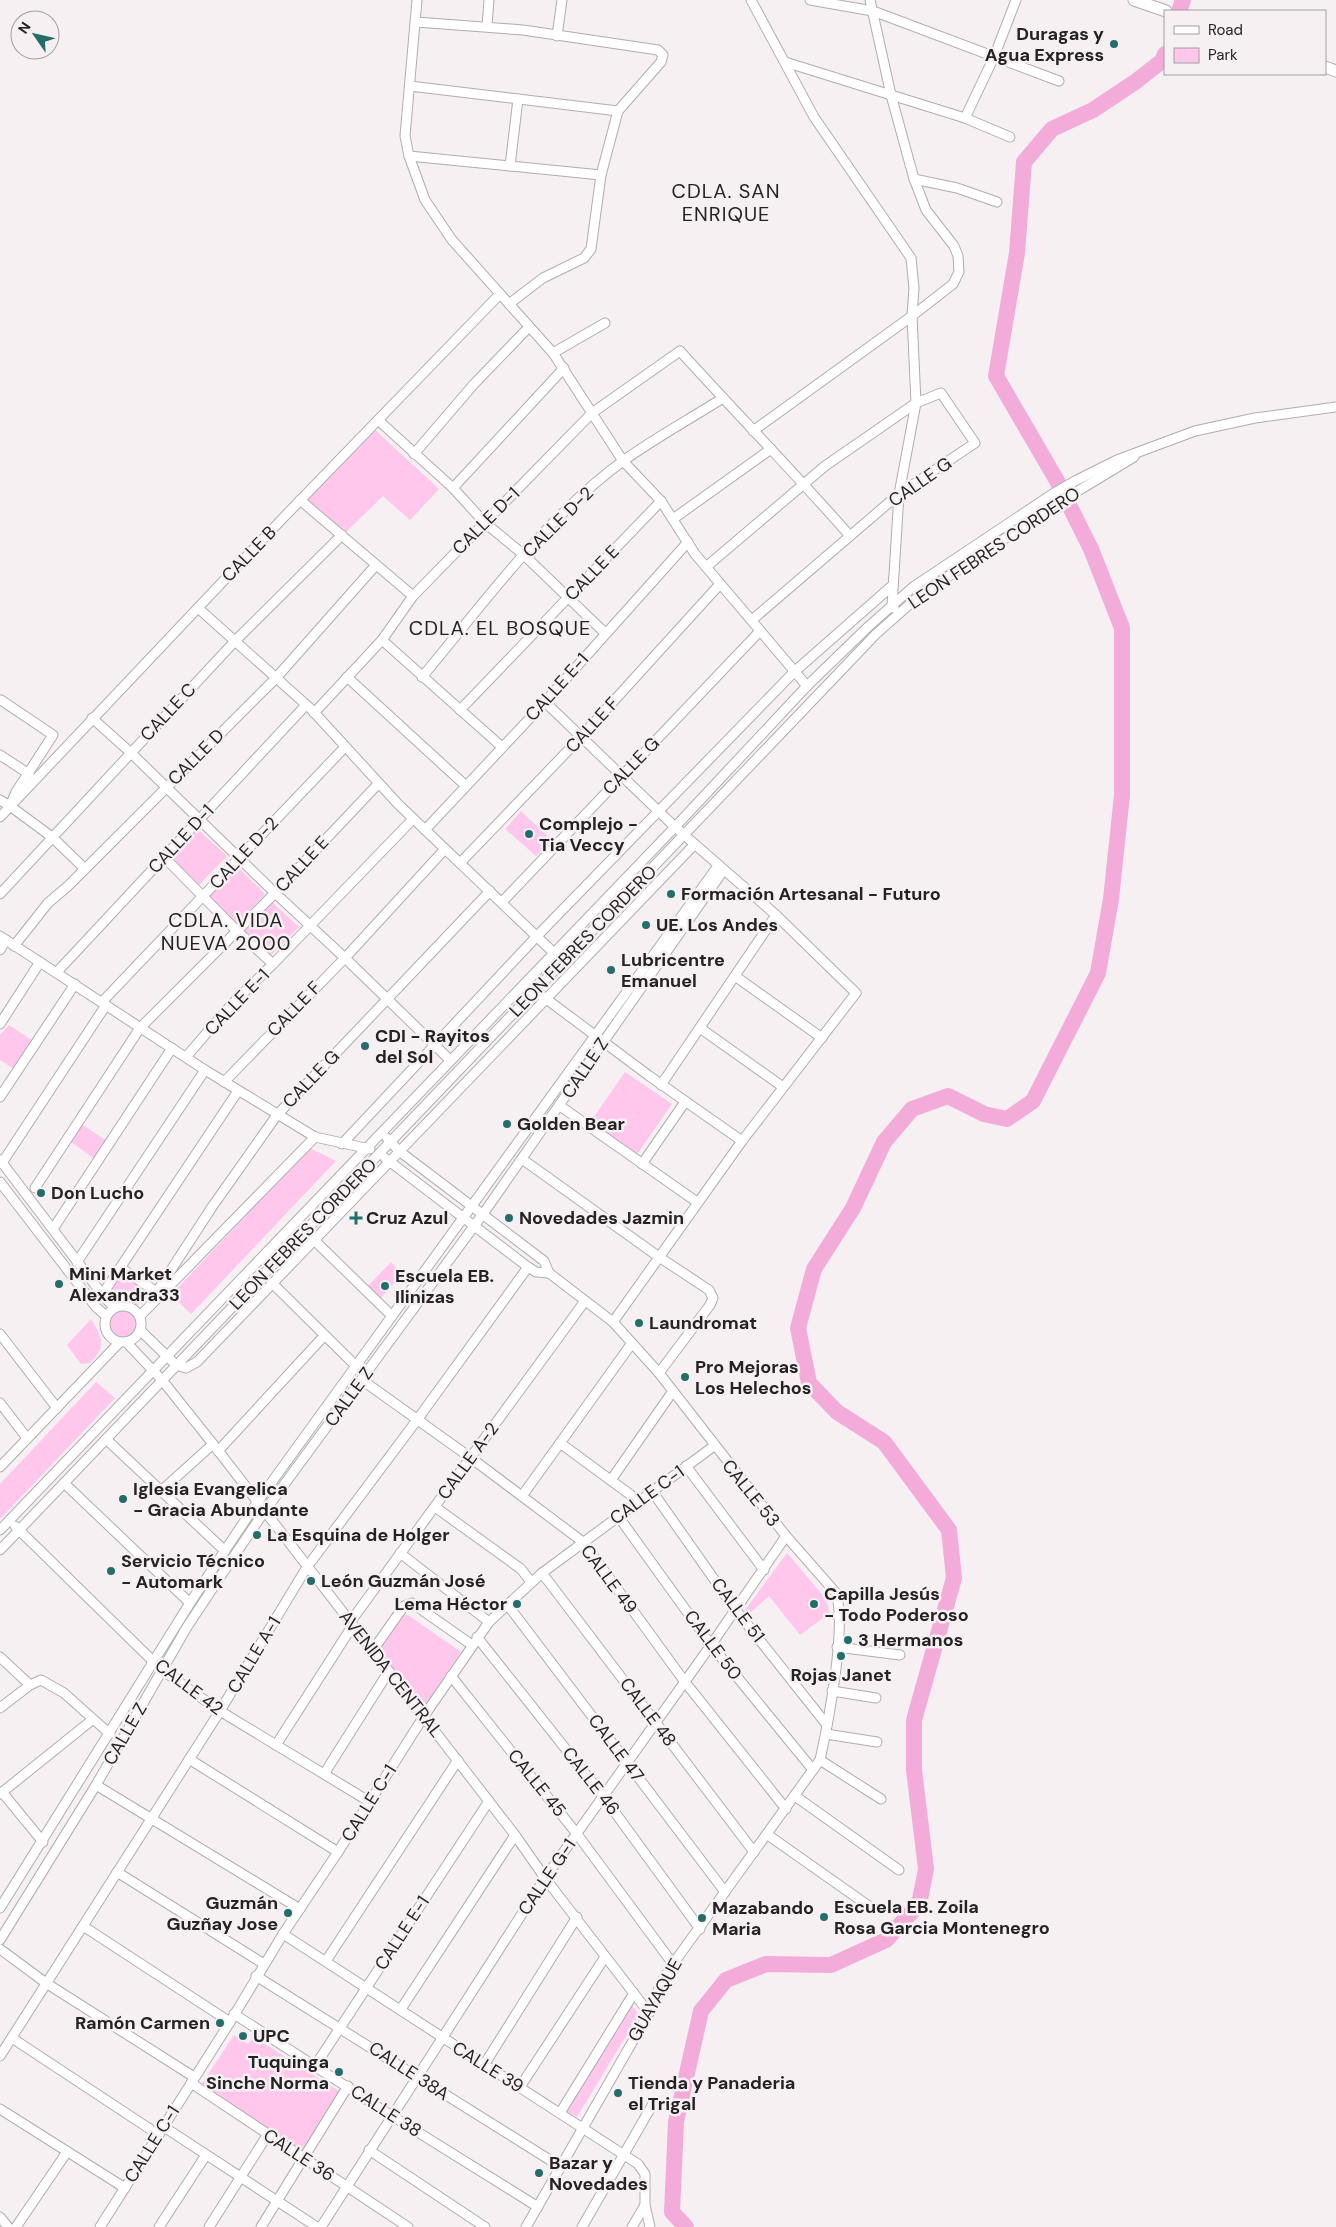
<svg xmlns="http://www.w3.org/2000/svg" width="1336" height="2227" viewBox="0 0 1336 2227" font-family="'DM Sans',sans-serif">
<rect width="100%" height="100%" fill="#f6f0f3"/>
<g fill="#ffc7eb">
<path d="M373 428 439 489 410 520 383 496 346 532 306 498Z"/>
<path d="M521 811 552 840 536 856 505 829Z"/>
<path d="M196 828 227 856 197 887 167 857Z"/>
<path d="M237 866 265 894 235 926 207 897Z"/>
<path d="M272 902 299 927 269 957 243 932Z"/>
<path d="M9 1025 33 1041 14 1069 0 1060V1035Z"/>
<path d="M625 1072 672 1104 635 1157 589 1124Z"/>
<path d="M83 1125 107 1141 96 1160 70 1141Z"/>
<path d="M310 1148 336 1161 191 1314 171 1295Z"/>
<path d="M391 1262 402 1274 381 1298 368 1286Z"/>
<path d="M122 1271 155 1294 151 1298 135 1306 128 1303H117L106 1293Z"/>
<circle cx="123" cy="1323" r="16"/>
<path d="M91 1319C101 1337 108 1346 90 1363L81 1364 67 1345Z"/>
<path d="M96 1382 115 1398 0 1519V1484Z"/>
<path d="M787 1553 825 1598 830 1613 800 1635 769 1596 747 1616 743 1613Z"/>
<path d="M403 1614 408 1615 461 1652 424 1707 421 1705 377 1647Z"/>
<path d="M631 2004 639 2015 577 2117 565 2110Z"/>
<path d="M234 2035 248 2044 254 2037 342 2093 303 2153 201 2085Z"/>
</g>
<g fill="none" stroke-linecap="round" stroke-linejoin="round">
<g stroke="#f3acda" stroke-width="16">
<path d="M1179 11 1183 0"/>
<path d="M686 2227 672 2212 676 2122 701 2011 726 1980 766 1964 831 1965 886 1940 919 1904 926 1869 914 1770V1720L954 1578 949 1530 884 1442 837 1412 809 1383 798 1328 814 1269 853 1208 884 1142 912 1109 948 1096 984 1114 1007 1119 1033 1101 1098 973 1111 899 1122 795V628L1091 549 1056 479 996 376 1017 253 1024 162 1052 129 1093 110 1135 82 1162 61 1165 54"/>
</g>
<g stroke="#b1acaf" stroke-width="11">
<g id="minor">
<path d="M417 0 405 136 409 156 425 200 452 240 553 353 623 461 661 501 695 554 807 686"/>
<path d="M751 0 814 117 911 258 914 288 912 316 916 403 899 494 892 606 894 608"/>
<path d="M810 0 873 11 1059 81"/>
<path d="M416 22 523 30 658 50 663 55 661 62 618 111 601 175 591 249 584 258 543 278 509 304"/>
<path d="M487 26 489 0"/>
<path d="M557 36 562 0"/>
<path d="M785 62 965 118 1010 137"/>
<path d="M410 86 618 111"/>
<path d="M965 118 994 57 1016 0"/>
<path d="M409 156 601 175"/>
<path d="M510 166 518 99"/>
<path d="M914 179 957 188 997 202"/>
<path d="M553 353 605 323"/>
<path d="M378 420 453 488 484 522 524 555 605 633"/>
<path d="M753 431 912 316 953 284 959 272 958 256 954 246 926 210 914 179 891 95 870 0"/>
<path d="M414 454 474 384 529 327"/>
<path d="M453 488 564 368"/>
<path d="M300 500 413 596"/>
<path d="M673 519 771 449"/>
<path d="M706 567 825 466 916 403 941 393 975 443 899 494 752 620"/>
<path d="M198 608 311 709 398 804 554 953"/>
<path d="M382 640 502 747"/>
<path d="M347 677 466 786"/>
<path d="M422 677C484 603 545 518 623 461 655 438 690 419 723 398"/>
<path d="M1 700 53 735 16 792 10 806 52 837 85 869"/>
<path d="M545 702 675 827 776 915 856 993 742 1141 613 1322"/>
<path d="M460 710 661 501"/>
<path d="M314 713 382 640 413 596 592 413 680 351C736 413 795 473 850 536"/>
<path d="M92 718 130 752 275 893 345 958 450 1060"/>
<path d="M0 755 29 774"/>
<path d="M0 800 10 806"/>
<path d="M0 817 284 517 500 294"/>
<path d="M425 830 545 702 688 542"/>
<path d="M164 857 237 931 273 964"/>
<path d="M460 863 581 737 720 584"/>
<path d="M0 894 235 641 342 535"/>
<path d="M502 902 760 631"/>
<path d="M0 936 205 1070 315 1137"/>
<path d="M14 946 48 903 68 886 276 678 376 565"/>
<path d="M0 950 6 940"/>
<path d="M57 972 306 705"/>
<path d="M735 976 822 1038"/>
<path d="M541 995 648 1075 742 1141"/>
<path d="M102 1002 345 747"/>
<path d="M0 1024 40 962"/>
<path d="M700 1028 783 1087"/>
<path d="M186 1057 230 1006 273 964 413 819"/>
<path d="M224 1082 345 958 445 849"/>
<path d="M661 1085 776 915"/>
<path d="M0 1097 75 984"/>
<path d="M560 1106 697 1202"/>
<path d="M387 1138 399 1151 544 1261 549 1273 613 1322 659 1373 786 1536 836 1593C847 1626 828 1724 820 1760L673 1964 661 1983 649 2013 526 2227"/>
<path d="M342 1144 538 935 794 672 893 585"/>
<path d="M385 1158 528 1267 536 1272 549 1273"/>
<path d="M522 1159 659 1257 709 1290 713 1298 710 1305 659 1373"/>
<path d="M0 1160 105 1298 114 1307"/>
<path d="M2 1163 106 1005"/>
<path d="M642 1164 685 1102"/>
<path d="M0 1182 96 1307 106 1316"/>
<path d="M35 1188 140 1028 275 893 378 784"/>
<path d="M53 1229 172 1048"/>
<path d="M314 1240 392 1316"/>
<path d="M77 1262 205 1070"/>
<path d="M121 1268 155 1291 158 1290 212 1207 277 1115 490 891"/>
<path d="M272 1283 356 1366"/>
<path d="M102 1295 238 1091"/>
<circle cx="123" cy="1324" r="18"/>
<path d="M140 1316 315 1137 370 1149"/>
<path d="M140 1330 176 1365 186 1368 197 1362 694 845"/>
<path d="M0 1334 57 1408"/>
<path d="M126 1342 162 1380 213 1444 515 1835 545 1878 649 2013"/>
<path d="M362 1380 471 1458 583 1542 685 1682 786 1809"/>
<path d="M0 1403 27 1438"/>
<path d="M106 1439 225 1551"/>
<path d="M560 1443 639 1501"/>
<path d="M218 1451 324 1336"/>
<path d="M686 1466 764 1570"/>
<path d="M0 1467 120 1342"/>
<path d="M611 1480 673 1391"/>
<path d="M64 1483 190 1603"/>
<path d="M161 1491 213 1444"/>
<path d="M652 1491 735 1609 827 1725"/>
<path d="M522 1496 632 1343"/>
<path d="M435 1507 521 1569 531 1582"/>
<path d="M618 1516 711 1645 813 1770"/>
<path d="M15 1526 162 1670 220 1711 370 1802"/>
<path d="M0 1530 675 827 807 686 869 626 913 587 1051 495 1075 481 1117 460 1195 431 1255 418 1336 407"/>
<path d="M0 1550 876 634 919 596 1058 503 1134 457"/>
<path d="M400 1553 489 1622"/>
<path d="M542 1573 754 1852"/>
<path d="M507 1604 725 1892"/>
<path d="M351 1621 585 1301"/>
<path d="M477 1637 603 1796 700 1929"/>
<path d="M837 1647 900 1655"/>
<path d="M373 1650 404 1606 412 1603 472 1645"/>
<path d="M0 1657 30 1685 41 1680 64 1693 110 1734"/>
<path d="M451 1676 577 1834 673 1964"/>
<path d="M832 1691 876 1698"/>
<path d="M0 1708 30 1685"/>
<path d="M826 1734 877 1742"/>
<path d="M276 1745 353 1625"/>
<path d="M189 1759 338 1852"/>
<path d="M820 1760 881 1799"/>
<path d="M324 1774 389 1671"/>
<path d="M96 1785 300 1909"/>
<path d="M2 1792 43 1842"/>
<path d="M0 1794 92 1720"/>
<path d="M795 1796 899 1870"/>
<path d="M768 1835 873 1909"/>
<path d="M117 1872 264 1964"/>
<path d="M0 1908 190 1603 258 1501 718 866"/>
<path d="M83 1926 230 2022"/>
<path d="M283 1934 638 2164 645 2174V2205L650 2227"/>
<path d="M0 1940 96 1785 187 1627 226 1568 264 1512 483 1214 723 871"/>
<path d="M0 1949 46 1983 194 2077"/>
<path d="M326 1961 458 1760"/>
<path d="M256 1976 561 2167"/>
<path d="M401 2009 515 1835"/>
<path d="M234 2014 392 2116 538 2207"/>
<path d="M12 2038 159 2135"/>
<path d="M0 2056 220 1711 307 1567 417 1420 528 1267"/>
<path d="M484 2065 577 1917"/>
<path d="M315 2066 489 1801"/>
<path d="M191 2083 408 2227"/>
<path d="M520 2087 605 1957"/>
<path d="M0 2109 125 2188"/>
<path d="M560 2113 634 1993"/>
<path d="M164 2127 317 2227"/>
<path d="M369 2150 485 2227"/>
<path d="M0 2217 8 2227"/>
<path d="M16 2227 67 2152"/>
<path d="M100 2227 230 2022 283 1934 338 1852 424 1716 489 1622 542 1573 714 1446"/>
<path d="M159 2227 206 2155"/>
<path d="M209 2227 268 2134"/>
<path d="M261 2227 348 2086"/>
<path d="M321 2227 545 1878 711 1645 786 1536"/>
<path d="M582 2227 654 2102"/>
<path d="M632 2227 645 2205"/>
</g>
</g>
<g stroke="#b1acaf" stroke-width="13">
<g id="major">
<path d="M1134 0 1166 11"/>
<path d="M1325 67 1336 71"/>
</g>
</g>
<use href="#minor" stroke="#fff" stroke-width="9"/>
<use href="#major" stroke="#fff" stroke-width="11"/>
</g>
<g fill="#236e6a" stroke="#f6f0f3" stroke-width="2">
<circle cx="1114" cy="44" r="5"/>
<circle cx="529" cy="834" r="5"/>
<circle cx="671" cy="894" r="5"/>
<circle cx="646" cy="925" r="5"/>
<circle cx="611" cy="970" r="5"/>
<circle cx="365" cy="1046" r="5"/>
<circle cx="507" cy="1124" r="5"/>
<circle cx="41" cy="1193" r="5"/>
<path d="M353.5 1210.5h5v5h5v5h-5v5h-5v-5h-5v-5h5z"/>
<circle cx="509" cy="1218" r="5"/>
<circle cx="59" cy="1284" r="5"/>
<circle cx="385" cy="1286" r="5"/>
<circle cx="639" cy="1323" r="5"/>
<circle cx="685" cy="1377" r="5"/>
<circle cx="123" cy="1499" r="5"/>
<circle cx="257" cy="1535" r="5"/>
<circle cx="111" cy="1571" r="5"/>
<circle cx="311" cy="1581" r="5"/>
<circle cx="517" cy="1604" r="5"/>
<circle cx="814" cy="1604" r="5"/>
<circle cx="848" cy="1640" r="5"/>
<circle cx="841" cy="1656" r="5"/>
<circle cx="288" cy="1913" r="5"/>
<circle cx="824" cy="1917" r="5"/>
<circle cx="702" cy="1918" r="5"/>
<circle cx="220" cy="2023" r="5"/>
<circle cx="243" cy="2036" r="5"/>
<circle cx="339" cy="2072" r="5"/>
<circle cx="618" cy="2093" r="5"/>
<circle cx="539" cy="2173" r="5"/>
</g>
<g text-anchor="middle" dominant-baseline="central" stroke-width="5" stroke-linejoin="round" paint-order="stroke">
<g font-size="18" font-weight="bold" fill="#242224" stroke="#f6f0f3" text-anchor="start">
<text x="1104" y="34" text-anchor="end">Duragas y<tspan x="1104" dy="21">Agua Express</tspan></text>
<text x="539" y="824">Complejo -<tspan x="539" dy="21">Tia Veccy</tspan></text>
<text x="681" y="894">Formación Artesanal - Futuro</text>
<text x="656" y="925">UE. Los Andes</text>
<text x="621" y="960">Lubricentre<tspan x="621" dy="21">Emanuel</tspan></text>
<text x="375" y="1036">CDI - Rayitos<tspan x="375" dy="21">del Sol</tspan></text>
<text x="517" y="1124">Golden Bear</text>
<text x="51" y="1193">Don Lucho</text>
<text x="366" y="1218">Cruz Azul</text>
<text x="519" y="1218">Novedades Jazmin</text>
<text x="69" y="1274">Mini Market<tspan x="69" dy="21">Alexandra33</tspan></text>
<text x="395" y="1276">Escuela EB.<tspan x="395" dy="21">Ilinizas</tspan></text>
<text x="649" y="1323">Laundromat</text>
<text x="695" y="1367">Pro Mejoras<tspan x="695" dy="21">Los Helechos</tspan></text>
<text x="133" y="1489">Iglesia Evangelica<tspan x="133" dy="21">- Gracia Abundante</tspan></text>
<text x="267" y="1535">La Esquina de Holger</text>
<text x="121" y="1561">Servicio Técnico<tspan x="121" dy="21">- Automark</tspan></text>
<text x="321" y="1581">León Guzmán José</text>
<text x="824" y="1594">Capilla Jesús<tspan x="824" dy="21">- Todo Poderoso</tspan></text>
<text x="507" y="1604" text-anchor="end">Lema Héctor</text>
<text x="858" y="1640">3 Hermanos</text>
<text x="841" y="1675" text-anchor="middle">Rojas Janet</text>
<text x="278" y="1903" text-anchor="end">Guzmán<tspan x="278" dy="21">Guzñay Jose</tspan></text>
<text x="834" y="1907">Escuela EB. Zoila<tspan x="834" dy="21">Rosa Garcia Montenegro</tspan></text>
<text x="712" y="1908">Mazabando<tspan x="712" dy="21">Maria</tspan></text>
<text x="210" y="2023" text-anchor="end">Ramón Carmen</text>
<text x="253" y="2036">UPC</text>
<text x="329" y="2062" text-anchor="end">Tuquinga<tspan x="329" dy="21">Sinche Norma</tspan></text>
<text x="628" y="2083">Tienda y Panaderia<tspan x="628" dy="21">el Trigal</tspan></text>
<text x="549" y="2163">Bazar y<tspan x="549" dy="21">Novedades</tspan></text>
</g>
<g font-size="18" fill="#242224" stroke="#f6f0f3">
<text transform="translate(920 482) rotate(-35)">CALLE G</text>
<text transform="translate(486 521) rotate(-45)">CALLE D-1</text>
<text transform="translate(558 522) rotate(-45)">CALLE D-2</text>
<text transform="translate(994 548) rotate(-34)">LEON FEBRES CORDERO</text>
<text transform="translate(249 554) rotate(-46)">CALLE B</text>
<text transform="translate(592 573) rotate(-46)">CALLE E</text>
<text transform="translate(557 687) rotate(-48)">CALLE E-1</text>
<text transform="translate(168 712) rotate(-47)">CALLE C</text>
<text transform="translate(592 725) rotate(-47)">CALLE F</text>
<text transform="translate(196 757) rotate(-45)">CALLE D</text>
<text transform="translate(631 766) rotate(-46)">CALLE G</text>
<text transform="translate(181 839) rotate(-47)">CALLE D-1</text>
<text transform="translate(244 853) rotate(-47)">CALLE D-2</text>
<text transform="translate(302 864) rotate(-47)">CALLE E</text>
<text transform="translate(583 941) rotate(-46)">LEON FEBRES CORDERO</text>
<text transform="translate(237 1002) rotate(-46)">CALLE E-1</text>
<text transform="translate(294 1009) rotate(-46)">CALLE F</text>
<text transform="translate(585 1068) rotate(-56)">CALLE Z</text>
<text transform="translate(311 1079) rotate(-46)">CALLE G</text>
<text transform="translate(303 1234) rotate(-46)">LEON FEBRES CORDERO</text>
<text transform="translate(349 1397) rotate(-54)">CALLE Z</text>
<text transform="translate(468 1461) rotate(-54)">CALLE A-2</text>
<text transform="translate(751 1493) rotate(51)">CALLE 53</text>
<text transform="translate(647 1495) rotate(-36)">CALLE C-1</text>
<text transform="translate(609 1579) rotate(53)">CALLE 49</text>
<text transform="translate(738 1610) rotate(53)">CALLE 51</text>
<text transform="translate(713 1645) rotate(53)">CALLE 50</text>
<text transform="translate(254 1655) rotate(-59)">CALLE A-1</text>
<text transform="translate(391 1674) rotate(52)">AVENIDA CENTRAL</text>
<text transform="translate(189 1687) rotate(37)">CALLE 42</text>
<text transform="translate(648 1712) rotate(53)">CALLE 48</text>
<text transform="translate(125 1734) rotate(-60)">CALLE Z</text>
<text transform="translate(616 1748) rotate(53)">CALLE 47</text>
<text transform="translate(591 1781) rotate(52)">CALLE 46</text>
<text transform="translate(537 1783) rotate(51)">CALLE 45</text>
<text transform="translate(369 1803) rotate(-58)">CALLE C-1</text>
<text transform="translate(547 1877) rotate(-56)">CALLE G-1</text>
<text transform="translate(402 1933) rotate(-57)">CALLE E-1</text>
<text transform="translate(655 2000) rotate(-61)">GUAYAQUE</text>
<text transform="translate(488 2067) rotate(32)">CALLE 39</text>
<text transform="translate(409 2071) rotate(33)">CALLE 38A</text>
<text transform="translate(386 2111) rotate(33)">CALLE 38</text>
<text transform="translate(152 2144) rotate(-58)">CALLE C-1</text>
<text transform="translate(299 2155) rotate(33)">CALLE 36</text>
</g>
<g font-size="20" letter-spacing="1" fill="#242224" stroke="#f6f0f3">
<text x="726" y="191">CDLA. SAN<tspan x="726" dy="23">ENRIQUE</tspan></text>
<text x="500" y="628">CDLA. EL BOSQUE</text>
<text x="226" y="920">CDLA. VIDA<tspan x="226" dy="23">NUEVA 2000</tspan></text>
</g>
</g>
<rect x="1164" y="10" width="162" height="65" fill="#f6f0f3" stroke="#a29ea0"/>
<rect x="1174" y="26" width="25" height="8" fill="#ffffff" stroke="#a29ea0"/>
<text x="1208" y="35" font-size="15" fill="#242224">Road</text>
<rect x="1174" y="48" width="25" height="15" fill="#ffc7eb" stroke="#a29ea0"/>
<text x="1208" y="60" font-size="15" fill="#242224">Park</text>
<g transform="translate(35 35) rotate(304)"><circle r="24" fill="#f6f0f3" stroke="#a29ea0"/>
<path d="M0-4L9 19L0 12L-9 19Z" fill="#236e6a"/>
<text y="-8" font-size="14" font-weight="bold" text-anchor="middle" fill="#242224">N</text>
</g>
</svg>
